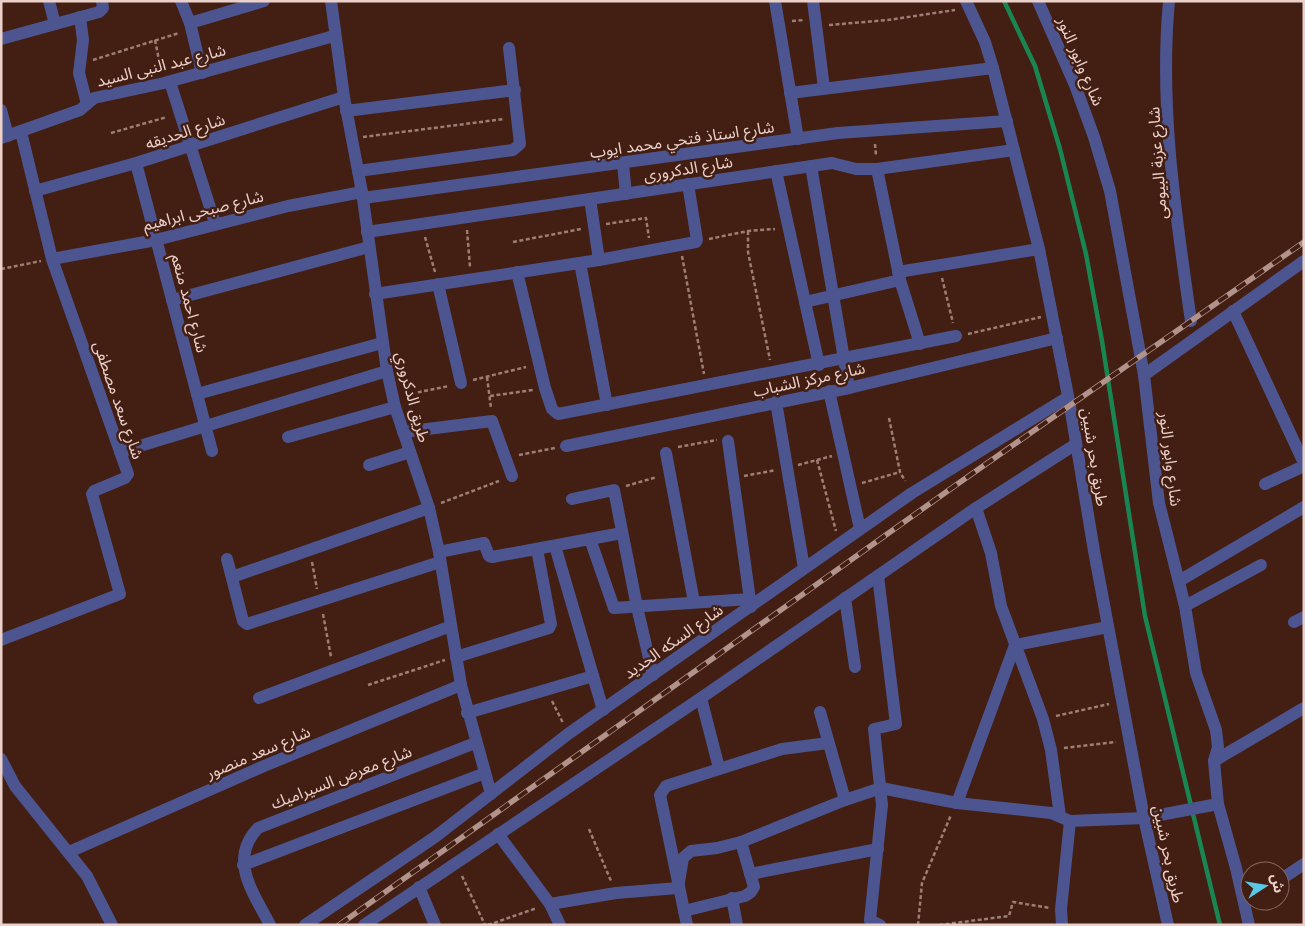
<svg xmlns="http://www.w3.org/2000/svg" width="1305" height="926" viewBox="0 0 1305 926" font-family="'Noto Serif','Noto Sans Arabic',serif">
<rect width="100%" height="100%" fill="#431e13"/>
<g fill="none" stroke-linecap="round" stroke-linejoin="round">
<path stroke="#198652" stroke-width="4.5" d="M1004 1 1035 66 1060 149 1086 254 1102 341 1145 616 1220 925"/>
<g stroke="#9d7e75" stroke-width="2.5" stroke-dasharray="4 2.5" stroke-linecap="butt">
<path d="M792 21 804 20"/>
<path d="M829 25 888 20 955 10"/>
<path d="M155 40 161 70"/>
<path d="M93 60 179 33"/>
<path d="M111 133 167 117"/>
<path d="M363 137 504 119"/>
<path d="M875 144 876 156"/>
<path d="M606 224 646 218 649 238"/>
<path d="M467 230 470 267"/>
<path d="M748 231V252L770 360"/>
<path d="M425 237 435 272"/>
<path d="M709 239 748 231 775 229"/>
<path d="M513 242 581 229"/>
<path d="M682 256 704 374"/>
<path d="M1 269 41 261"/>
<path d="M942 278 953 323"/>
<path d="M968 334 1041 317"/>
<path d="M487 377 491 408"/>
<path d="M473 380 526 367"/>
<path d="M405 395 449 386"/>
<path d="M490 396 533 390"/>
<path d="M889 418 900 472 905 481"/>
<path d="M678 447 717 440"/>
<path d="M519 455 555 448"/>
<path d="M817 460 836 531"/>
<path d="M798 465 832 456"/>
<path d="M744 476 776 470"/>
<path d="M862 483 900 472"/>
<path d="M626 486 657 477"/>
<path d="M441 503 499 481"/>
<path d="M312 562 317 589"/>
<path d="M323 614 331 657"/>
<path d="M368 685 445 660"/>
<path d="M552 701 563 723"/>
<path d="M1056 716 1109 704"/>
<path d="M1064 748 1116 742"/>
<path d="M589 829 611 881"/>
<path d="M462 876 485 925"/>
<path d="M488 925 537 908"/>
<path d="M918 925 922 883 951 815"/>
<path d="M939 925 1009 916 1013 902 1050 908"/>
</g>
<g stroke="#4d5590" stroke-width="12">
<path d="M49 1 55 24"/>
<path d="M181 1 190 23 202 73"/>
<path d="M331 1 344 97 362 192 387 371 395 407 429 508 439 552 461 685 491 794"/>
<path d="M775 1 798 139"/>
<path d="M813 1 824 88"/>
<path d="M966 1 985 42 993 68 1039 249 1070 406 1094 551 1144 818 1168 925"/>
<path d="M1038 1 1075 85 1094 137 1110 191 1144 375 1159 503 1185 606 1196 673 1216 730 1218 747 1214 761 1218 804 1236 868 1249 925"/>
<path d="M1169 1C1159 108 1176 216 1191 321"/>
<path d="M80 17 83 40 79 73 87 104"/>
<path d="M190 23 264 1"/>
<path d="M1 39 99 12 103 8 102 1"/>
<path d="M170 82 215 223"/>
<path d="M790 93 993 68"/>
<path d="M1 110 8 136"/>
<path d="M346 111 515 90"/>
<path d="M1 138 80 110 94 98 164 83 334 36"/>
<path d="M136 163 212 451"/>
<path d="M623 164 626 194"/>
<path d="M811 166 849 388"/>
<path d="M877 169 900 280 920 344"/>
<path d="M358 171 513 150 520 144 509 48"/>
<path d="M776 171 819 365"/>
<path d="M35 191 136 163 344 97"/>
<path d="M363 198 838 133 1007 121"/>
<path d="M590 199 599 260"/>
<path d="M367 232 832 163 856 169H877L1014 150"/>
<path d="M52 259 156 240 288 206 362 192"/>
<path d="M580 263 607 405"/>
<path d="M517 272 545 388 552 409 558 414 956 336"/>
<path d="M898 272 1039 249"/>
<path d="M438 284 461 383"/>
<path d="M375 294 599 260 696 242 697 240 688 184"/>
<path d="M172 300 369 247"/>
<path d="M805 302 900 280"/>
<path d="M1233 311 1304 463"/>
<path d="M1144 375 1304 261"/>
<path d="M829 391 860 529"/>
<path d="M197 394 382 343"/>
<path d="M776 402 804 568"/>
<path d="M403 432 492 421 512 476"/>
<path d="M288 437 395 407"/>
<path d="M728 441 751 607"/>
<path d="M566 446 849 388 1057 338"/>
<path d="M120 452 387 371"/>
<path d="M666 453 694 602"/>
<path d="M369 465 410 452"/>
<path d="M1265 484 1304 466"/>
<path d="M572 499 614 490 637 607 653 675"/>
<path d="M976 508 991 553 1001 606 1043 719 1051 750 1060 816"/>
<path d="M590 539 614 608 750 599"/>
<path d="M555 546 603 710"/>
<path d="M439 552 484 543 489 556 492 557 622 533"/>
<path d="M227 559 243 621 247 624 440 562"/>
<path d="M878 576 896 724 874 729 882 805 870 920 880 925"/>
<path d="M232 577 429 508"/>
<path d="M1179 581 1304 507"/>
<path d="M845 598 855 667"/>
<path d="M1185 606 1261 565"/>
<path d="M1294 622 1304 617"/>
<path d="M1 640 120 594 92 494 94 491 125 478 128 474 52 259 21 132"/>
<path d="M1015 645 1108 627"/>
<path d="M456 657 549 628 551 624 537 549"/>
<path d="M259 698 451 626"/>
<path d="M701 698 719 768"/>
<path d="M820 712 845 800"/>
<path d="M467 713 593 676"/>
<path d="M1 759 15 786 87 876 112 925"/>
<path d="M1214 761 1304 708"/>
<path d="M957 803 1015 645"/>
<path d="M498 834 550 904 560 925"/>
<path d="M69 852 264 766 461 685"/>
<path d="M243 865 485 773"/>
<path d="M750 874 878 849"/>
<path d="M1280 880 1304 864"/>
<path d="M419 887 435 925"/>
<path d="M732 898 737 925"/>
<path d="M550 904 616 893 678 888 683 858 691 851 717 848 741 842 845 800 881 788 957 803 1051 813 1070 821 1144 818 1218 804"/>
<path d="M684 911 745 896 751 892 754 887 741 842"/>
<path d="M270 925C253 892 228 860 258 828L475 743"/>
<path d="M305 925 435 837 568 734 912 493 1068 397"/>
<path d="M364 925 701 698 976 508 1076 444"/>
<path d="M687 925 660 795 666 786 782 749 828 743"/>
<path d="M1062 925 1061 909 1070 821"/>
</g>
<g stroke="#b1938b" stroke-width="5.5">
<path id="rail" d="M339 925 956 485 1304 242"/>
</g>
<use href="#rail" stroke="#431e13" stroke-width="4" stroke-dasharray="11" stroke-linecap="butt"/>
</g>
<g text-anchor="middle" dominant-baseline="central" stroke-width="5" stroke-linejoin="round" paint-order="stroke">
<g font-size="16" fill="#ebd1ca" stroke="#431e13">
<text transform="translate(1081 61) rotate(67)">شارع وابور النور</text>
<text transform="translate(161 65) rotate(-14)">شارع عبد النبى السيد</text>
<text transform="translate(185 131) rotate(-18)">شارع الحديقه</text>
<text transform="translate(682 139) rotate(-8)">شارع استاذ فتحي محمد ايوب</text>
<text transform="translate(1157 163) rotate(-94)">شارع عزبة البيومى</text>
<text transform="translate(688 168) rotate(-9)">شارع الدكرورى</text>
<text transform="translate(203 210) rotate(-14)">شارع صبحى ابراهيم</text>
<text transform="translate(190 303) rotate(75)">شارع احمد منعم</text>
<text transform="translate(809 379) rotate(-12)">شارع مركز الشباب</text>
<text transform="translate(413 397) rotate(75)">طريق الدكروري</text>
<text transform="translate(119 400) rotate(71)">شارع سعد مصطفى</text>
<text transform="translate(1095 457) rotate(81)">طريق بحر شبين</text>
<text transform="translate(1171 459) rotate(83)">شارع وابور النور</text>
<text transform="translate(673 641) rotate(-35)">شارع السكه الحديد</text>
<text transform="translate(258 752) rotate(-23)">شارع سعد منصور</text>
<text transform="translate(341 777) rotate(-21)">شارع معرض السيراميك</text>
<text transform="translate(1169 854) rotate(78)">طريق بحر شبين</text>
</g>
</g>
<rect width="1305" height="926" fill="none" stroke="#ebd1ca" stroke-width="5"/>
<g transform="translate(1265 886) rotate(78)"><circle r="24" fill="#431e13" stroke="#86665c"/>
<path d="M0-4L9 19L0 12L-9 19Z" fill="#58c8e4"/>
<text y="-8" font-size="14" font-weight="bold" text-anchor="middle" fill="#ebd1ca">ش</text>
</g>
</svg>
